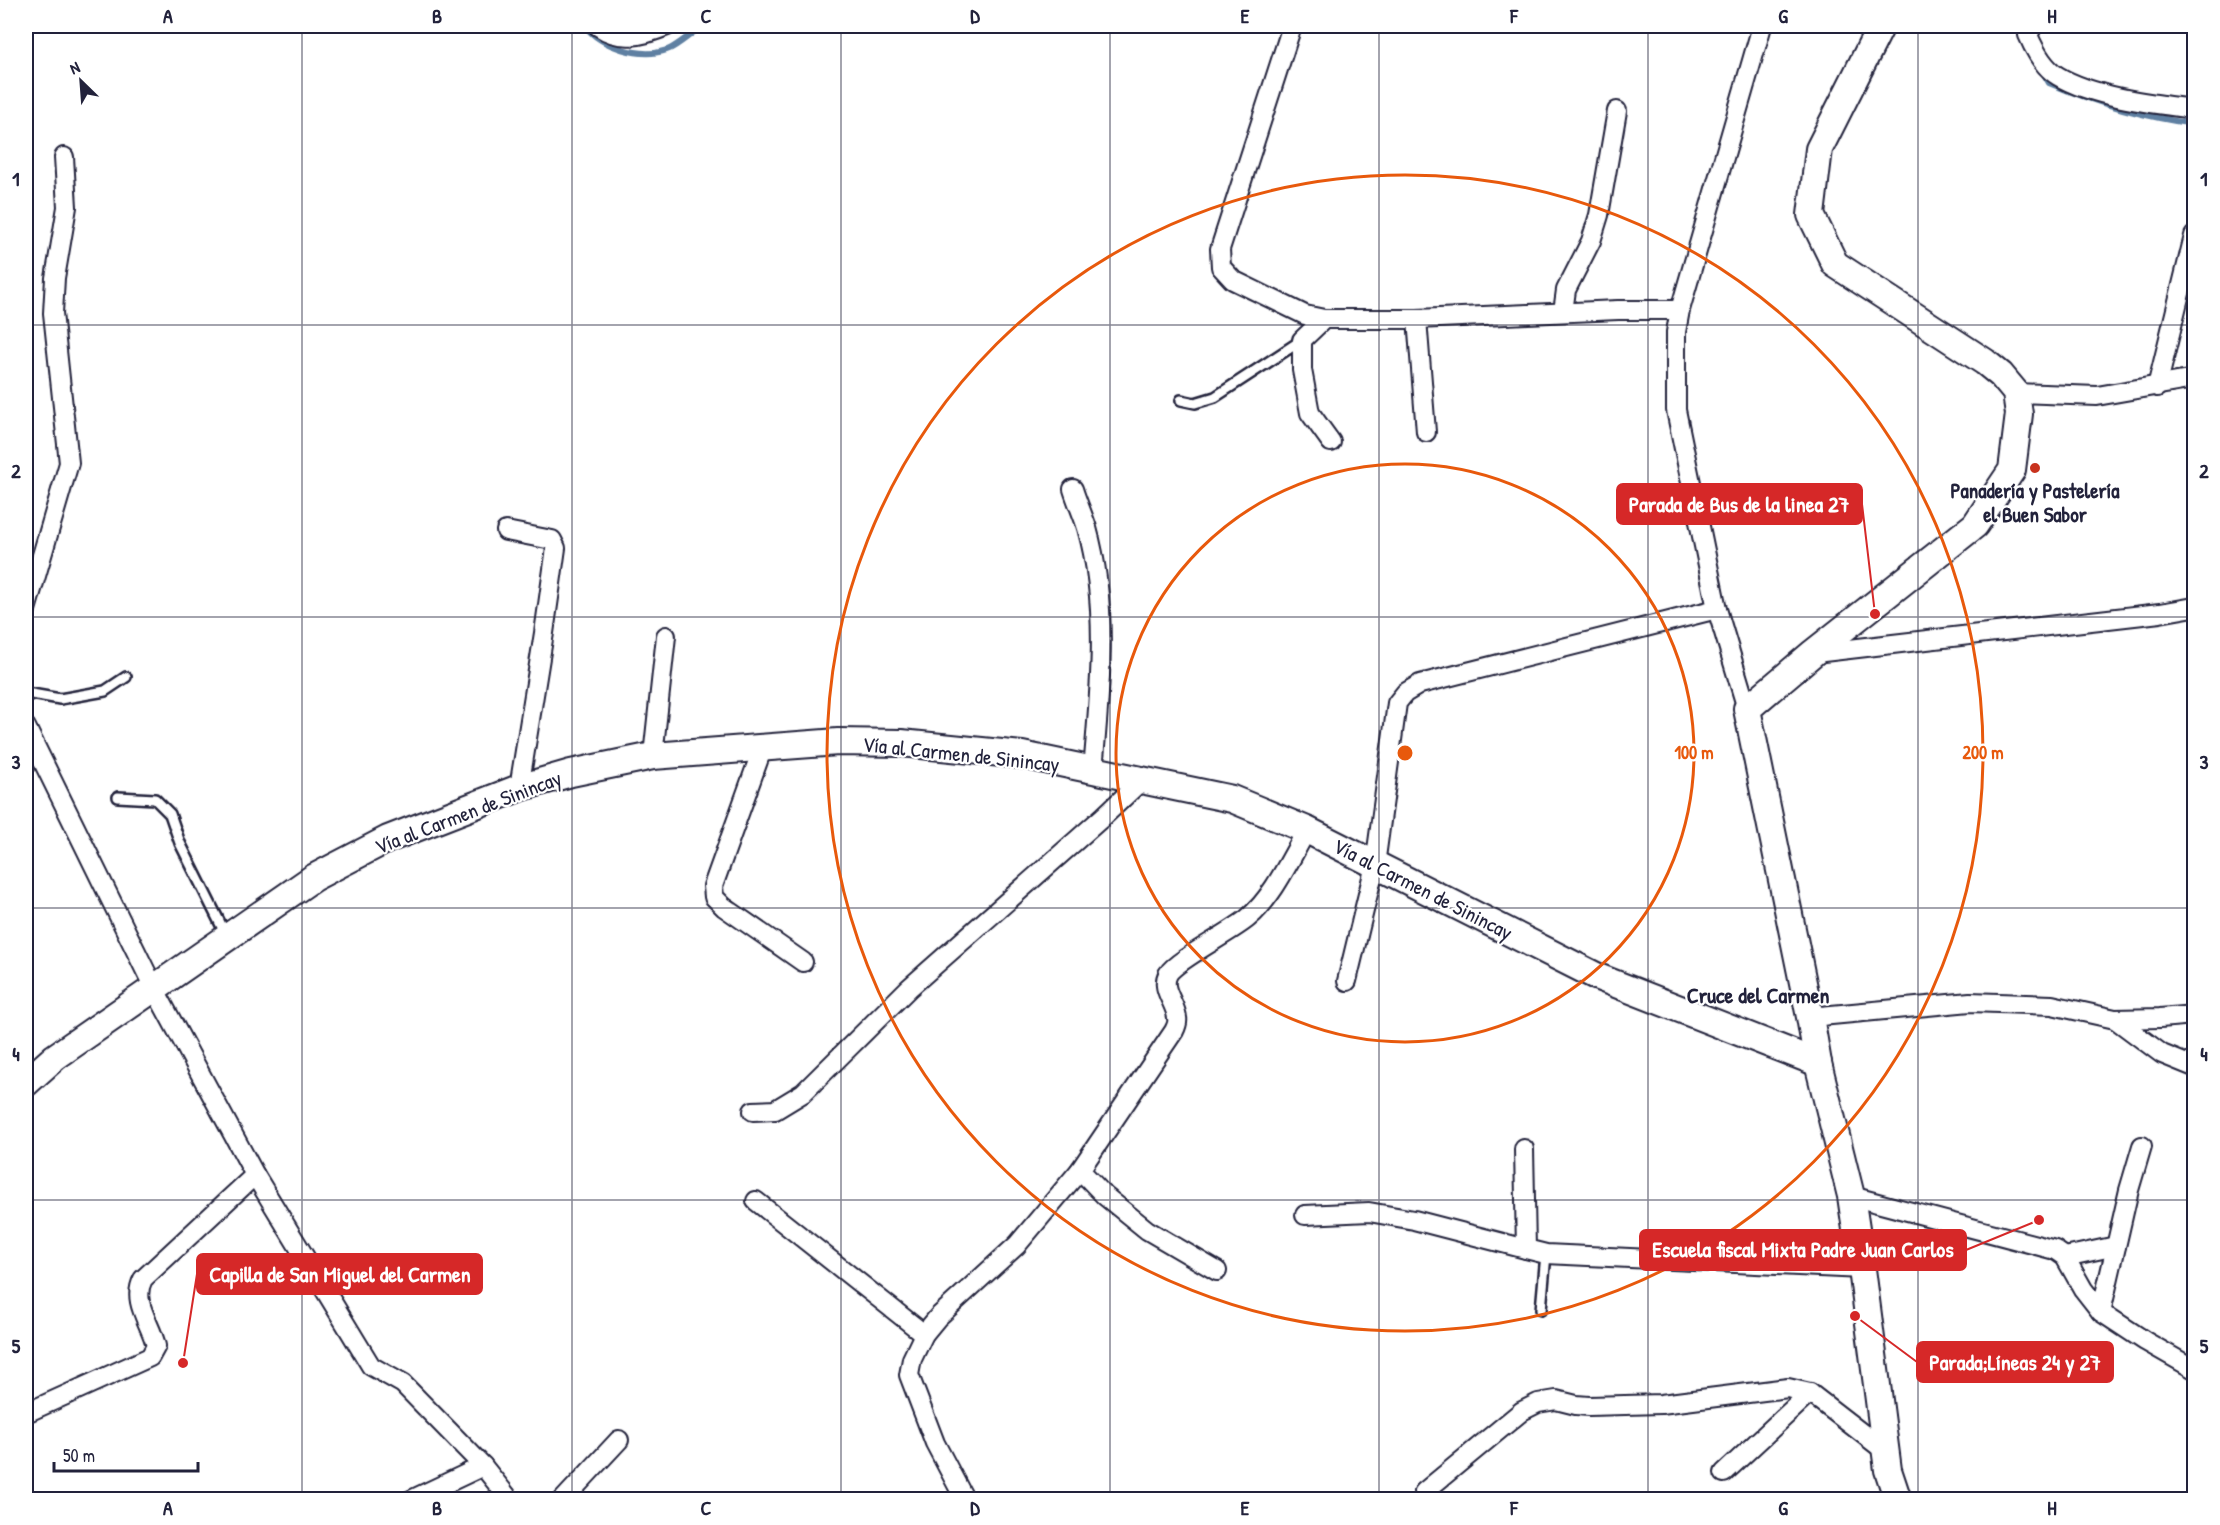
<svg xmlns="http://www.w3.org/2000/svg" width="2220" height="1525" viewBox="0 0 2220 1525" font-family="'Patrick Hand',sans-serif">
<rect width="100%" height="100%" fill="#fff"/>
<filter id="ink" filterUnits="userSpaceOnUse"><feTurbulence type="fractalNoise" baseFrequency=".0167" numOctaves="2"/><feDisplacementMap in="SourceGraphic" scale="12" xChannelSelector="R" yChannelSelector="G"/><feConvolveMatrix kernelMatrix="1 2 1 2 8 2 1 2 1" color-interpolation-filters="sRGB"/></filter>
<g filter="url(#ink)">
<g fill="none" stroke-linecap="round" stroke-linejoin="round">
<g stroke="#5f80a2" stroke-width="6">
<path d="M585 26C601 47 641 59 667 50 677 47 693 32 702 26"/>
<path d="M2042 71 2049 83C2096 103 2143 117 2194 124"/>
</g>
<g stroke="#22223b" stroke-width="14">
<g id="lane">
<path d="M1181 400 1195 403 1215 397 1302 340"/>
<path d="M26 693 60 699 105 691 126 677"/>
<path d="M118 797 155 799 170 814 180 843 226 935"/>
<path d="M1541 1310 1546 1254"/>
</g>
</g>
<g stroke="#22223b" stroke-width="22">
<g id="street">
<path d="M598 26C621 42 643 36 667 26"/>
<path d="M1292 26 1220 249 1221 267 1233 280 1305 315 1324 319H1417L1618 310H1680"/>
<path d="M2033 26 2028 35C2034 49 2044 68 2058 76 2093 97 2154 104 2194 109"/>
<path d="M1563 312 1566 290 1591 241 1599 215 1617 111"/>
<path d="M1324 319 1302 340V370L1310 413 1331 442"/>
<path d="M1417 319 1426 432"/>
<path d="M2157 387 2194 236"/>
<path d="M2016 393 2097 396 2194 379"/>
<path d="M1073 489C1077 502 1083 515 1087 528 1109 606 1100 690 1093 770"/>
<path d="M506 531 552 540 556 548 544 633 519 788"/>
<path d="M26 610 69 463 53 313 55 278 67 207 64 157"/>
<path d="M1815 653 2160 613 2194 607"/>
<path d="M1747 709 1717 609 1676 410V332L1680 310 1762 26"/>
<path d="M26 727 154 988 255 1175 143 1279C131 1302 151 1323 156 1346L150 1357 26 1413"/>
<path d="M763 747 713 886 714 897 724 907 803 962"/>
<path d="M653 756 666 636"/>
<path d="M1347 981 1375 865 1397 703 1405 693 1420 684 1717 609"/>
<path d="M1810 1017 1970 1002 2052 1005 2115 1019 2162 1054 2194 1067"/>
<path d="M2115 1019 2160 1018 2194 1015"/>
<path d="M753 1111 775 1110 803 1093 909 988 1104 816 1142 780"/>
<path d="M1524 1149 1526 1249 1546 1254 1862 1269"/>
<path d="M1080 1170 1105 1196 1147 1230 1217 1271"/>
<path d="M255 1175 371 1366 403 1384 483 1466 510 1500"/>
<path d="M1851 1196 2055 1250 2065 1257 2083 1289 2101 1312 2145 1341 2194 1369"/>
<path d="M756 1201 924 1334"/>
<path d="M1305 1215 1369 1212 1414 1220 1526 1249"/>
<path d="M2065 1257 2116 1246"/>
<path d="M2101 1312 2129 1190 2142 1146"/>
<path d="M1724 1473 1810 1393"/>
<path d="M1424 1492 1522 1411 1538 1403 1556 1400 1576 1405 1589 1406 1661 1404 1788 1388 1810 1393 1885 1451"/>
<path d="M411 1500 483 1466"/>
<path d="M563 1500 619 1440"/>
<path d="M965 1500 935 1443 909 1375 912 1359 924 1334 938 1317 1017 1245 1080 1170 1174 1031C1176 1027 1178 1022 1177 1018 1176 1003 1160 989 1168 974 1176 960 1232 932 1248 918 1274 896 1290 859 1307 830"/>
</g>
</g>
<g stroke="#22223b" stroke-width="30">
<g id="secondary">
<path d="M1881 26 1819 149 1811 215 1835 264 1985 362 2001 375 2016 393 2019 414 2012 470 1975 525 1813 653 1747 709 1810 1017 1818 1063 1851 1196 1862 1269 1888 1470 1898 1500"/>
<path d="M26 1083 55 1057 313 878 388 839 519 788 571 773 653 756 838 742 901 743 1022 755 1232 799 1307 830 1598 977 1818 1063"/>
</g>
</g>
<use href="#lane" stroke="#fff" stroke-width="9"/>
<use href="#street" stroke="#fff" stroke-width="18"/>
<use href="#secondary" stroke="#fff" stroke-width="26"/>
</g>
</g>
<path fill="none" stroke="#22223b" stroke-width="1.5" stroke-opacity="0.55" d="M302 26V1500M572 26V1500M841 26V1500M1110 26V1500M1379 26V1500M1648 26V1500M1918 26V1500M26 325H2194M26 617H2194M26 908H2194M26 1200H2194"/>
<g fill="none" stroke="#e8590c" stroke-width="3">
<circle cx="1405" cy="753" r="289"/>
<circle cx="1405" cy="753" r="578"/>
</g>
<circle fill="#c8321e" stroke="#fff" stroke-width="2" cx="2035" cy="468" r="6"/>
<g text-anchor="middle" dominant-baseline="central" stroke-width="4.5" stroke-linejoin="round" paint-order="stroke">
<g font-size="21" font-weight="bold" fill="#22223b" stroke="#fff">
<text x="2035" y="490">Panadería y Pastelería<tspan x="2035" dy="24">el Buen Sabor</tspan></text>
</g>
<g font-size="21" fill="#22223b" stroke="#fff">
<text transform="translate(961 754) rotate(6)">Vía al Carmen de Sinincay</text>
<text transform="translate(468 812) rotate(-21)">Vía al Carmen de Sinincay</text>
<text transform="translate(1423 889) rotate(27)">Vía al Carmen de Sinincay</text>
</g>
<g font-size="22" font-weight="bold" fill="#22223b" stroke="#fff">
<text x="1758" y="995">Cruce del Carmen</text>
</g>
</g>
<circle cx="1405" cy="753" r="9" fill="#e8590c" stroke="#fff" stroke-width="3"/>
<g font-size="18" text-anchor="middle" font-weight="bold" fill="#e8590c" stroke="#fff" stroke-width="4.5" stroke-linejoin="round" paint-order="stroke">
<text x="1694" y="759">100 m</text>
<text x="1983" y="759">200 m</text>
</g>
<path fill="none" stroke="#d62828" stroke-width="2" d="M1875 614L1862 504M2039 1220L1966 1250M183 1363L197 1274M1855 1316L1917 1362"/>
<g fill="#d62828" stroke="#fff" stroke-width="2">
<circle cx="1875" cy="614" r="6"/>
<circle cx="2039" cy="1220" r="6"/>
<circle cx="183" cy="1363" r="6"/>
<circle cx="1855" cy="1316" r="6"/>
</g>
<g fill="#d62828" stroke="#d62828" stroke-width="2">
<rect x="1617" y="484" width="245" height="40" rx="6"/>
<rect x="1640" y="1230" width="326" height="40" rx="6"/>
<rect x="197" y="1254" width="285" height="40" rx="6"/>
<rect x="1917" y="1342" width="196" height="40" rx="6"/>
</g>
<g font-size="22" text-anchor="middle" font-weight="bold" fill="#fff">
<text x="1739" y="512">Parada de Bus de la linea 27</text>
<text x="1803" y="1257">Escuela fiscal Mixta Padre Juan Carlos</text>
<text x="340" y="1282">Capilla de San Miguel del Carmen</text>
<text x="2015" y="1370">Parada;Líneas 24 y 27</text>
</g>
<rect width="2220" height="1525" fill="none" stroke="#fff" stroke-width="66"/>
<g transform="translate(81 81) rotate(335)" stroke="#ffffff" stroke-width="4.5" paint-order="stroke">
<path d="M0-4.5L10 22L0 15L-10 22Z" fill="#22223b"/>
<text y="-9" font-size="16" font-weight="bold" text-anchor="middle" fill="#22223b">N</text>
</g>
<path d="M54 1462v9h144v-9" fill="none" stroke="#22223b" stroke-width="3"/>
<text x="63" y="1462" font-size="18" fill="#22223b" stroke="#ffffff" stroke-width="4.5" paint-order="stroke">50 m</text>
<rect x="33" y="33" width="2154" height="1459" fill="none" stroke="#22223b" stroke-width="2"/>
<g font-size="20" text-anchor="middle" font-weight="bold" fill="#22223b">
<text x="168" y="23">A</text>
<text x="437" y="23">B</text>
<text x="706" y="23">C</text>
<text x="975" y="23">D</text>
<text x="1245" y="23">E</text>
<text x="1514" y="23">F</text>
<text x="1783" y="23">G</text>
<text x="2052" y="23">H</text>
<text x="16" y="186">1</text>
<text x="2204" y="186">1</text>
<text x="16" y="478">2</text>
<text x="2204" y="478">2</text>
<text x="16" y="769">3</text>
<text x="2204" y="769">3</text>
<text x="16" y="1061">4</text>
<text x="2204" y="1061">4</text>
<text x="16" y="1353">5</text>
<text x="2204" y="1353">5</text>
<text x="168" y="1515">A</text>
<text x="437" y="1515">B</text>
<text x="706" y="1515">C</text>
<text x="975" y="1515">D</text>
<text x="1245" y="1515">E</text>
<text x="1514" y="1515">F</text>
<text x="1783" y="1515">G</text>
<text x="2052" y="1515">H</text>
</g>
</svg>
